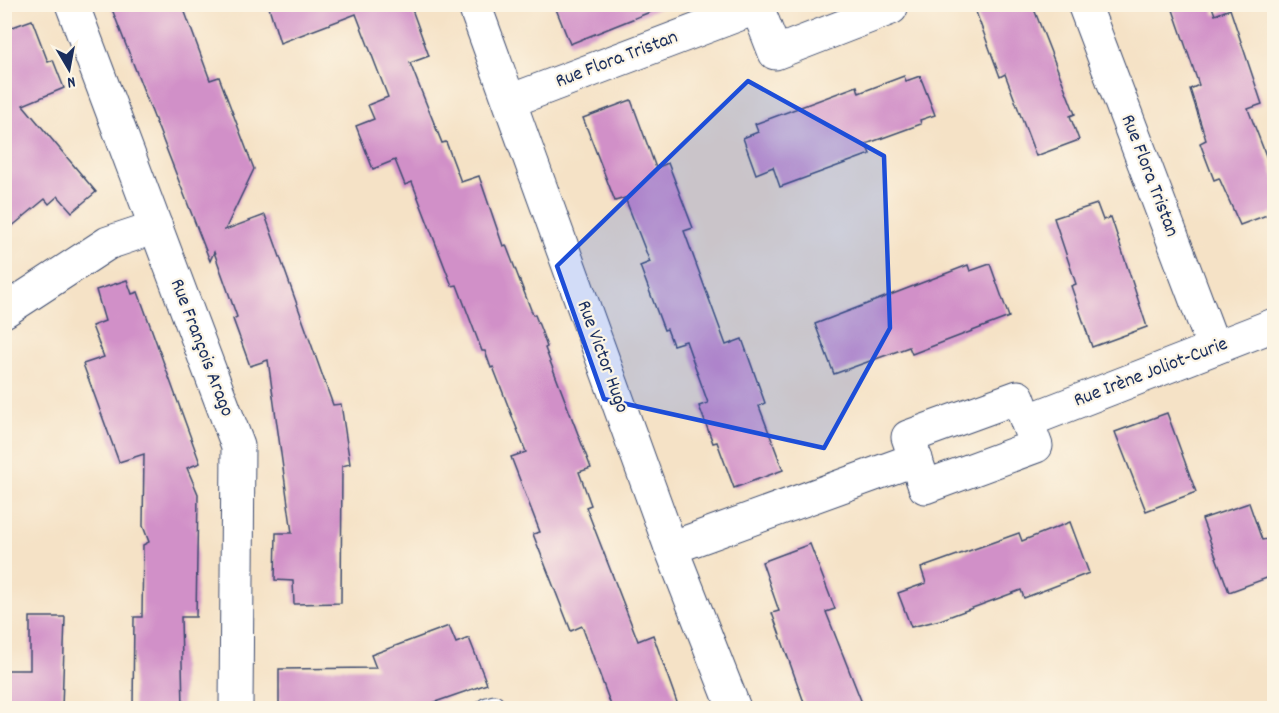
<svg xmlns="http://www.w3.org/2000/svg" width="1279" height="713" viewBox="0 0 1279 713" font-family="Dekko,sans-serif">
<rect width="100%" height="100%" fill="#fcf5e5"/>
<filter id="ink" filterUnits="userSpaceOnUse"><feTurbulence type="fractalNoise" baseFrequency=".0167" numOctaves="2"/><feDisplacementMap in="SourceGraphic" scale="12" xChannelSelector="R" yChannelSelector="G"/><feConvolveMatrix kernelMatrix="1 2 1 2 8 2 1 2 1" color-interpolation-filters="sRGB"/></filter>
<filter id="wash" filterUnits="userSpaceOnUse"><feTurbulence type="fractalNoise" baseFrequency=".008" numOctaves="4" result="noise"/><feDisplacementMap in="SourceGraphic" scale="24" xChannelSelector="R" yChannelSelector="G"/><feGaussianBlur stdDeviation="1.35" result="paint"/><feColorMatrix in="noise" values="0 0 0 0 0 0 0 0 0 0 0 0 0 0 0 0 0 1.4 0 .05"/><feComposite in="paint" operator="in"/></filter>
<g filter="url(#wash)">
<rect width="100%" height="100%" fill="#f5e2c6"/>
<g id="blocks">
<g fill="#d190c8">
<path d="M110 4H182L210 80 219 77 254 169 225 230 265 215 333 405 341 404 350 464 342 466 341 603 294 604 293 581 275 580 276 533H292L268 360 250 366 233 319 237 317 214 252 210 261Z"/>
<path d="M268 4H410L429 56 410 63 442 143 446 142 461 182 479 176 503 246 506 245 533 315H535L541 330 547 347 545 348 591 468 579 472 591 505 586 507 638 641 653 635 679 708H612L582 626 571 631 533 534 540 532 511 457 526 452 493 367 491 368 485 351H482L457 285 452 286 412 182 405 185 395 160 373 169 356 126 374 119 368 105 388 97 356 14 280 43Z"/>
<path d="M554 4H664L665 6 570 44Z"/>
<path d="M973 4H1032L1075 114 1070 116 1079 140 1036 156 1005 74 1000 77Z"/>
<path d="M1171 4H1211L1215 15 1230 9 1262 104 1248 109 1275 179V212L1240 225 1219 178 1214 180 1200 143 1206 140 1190 89 1199 85Z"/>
<path d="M32 20 48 62 53 60 64 88 23 105 96 192 72 212 58 196 49 204 45 199 4 233V30Z"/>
<path d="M904 76 906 81 920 76 935 115 920 120 921 124 866 144 870 154 780 187 773 167 756 174 743 138 758 132 755 124 857 86 859 93Z"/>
<path d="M631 100 656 168 668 163 693 228 684 231 726 345 742 339 765 403 759 406 783 470 734 488 717 442 713 443 699 406 708 403 686 341 673 345 667 329 664 330 640 266 650 262 625 198 615 201 583 118Z"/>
<path d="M1097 204 1103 220 1111 217 1147 327 1092 347 1071 286 1076 284 1054 218Z"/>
<path d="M990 264 1009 317 912 354 909 347 834 374 815 324 968 265 970 271Z"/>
<path d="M127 280 132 294 138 292 200 463 187 468 198 494 196 617H181L183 708H133L134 617H142L143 545 149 542 143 526 144 454 119 462 83 364 104 357 92 326 105 321 96 290Z"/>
<path d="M1167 413 1196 492 1146 511 1115 432Z"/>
<path d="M1249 503 1262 540 1268 539 1275 558V575L1229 592 1202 519Z"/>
<path d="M1070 522 1089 573 1024 598 1021 590 940 620 911 627 898 593 926 583 921 568 1019 533 1022 541Z"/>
<path d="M810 544 835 609 826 612 864 708H806L772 613 779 611 762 562Z"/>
<path d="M30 617H65L62 708H4V670H30Z"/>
<path d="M449 626 456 643 469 638 487 684 418 708H279V669L376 668 371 655Z"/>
</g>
</g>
</g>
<g filter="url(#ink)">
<use href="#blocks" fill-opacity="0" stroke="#3c4a6e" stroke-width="1.5"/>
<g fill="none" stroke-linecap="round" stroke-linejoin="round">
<g stroke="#3c4a6e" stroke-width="23">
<path id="lane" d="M487 708 494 706"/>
</g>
<g stroke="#3c4a6e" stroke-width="35">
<g id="street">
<path d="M72 4 238 446 236 708"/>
<path d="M474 4 671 548 734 708"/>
<path d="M756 4 775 53 891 8 890 4"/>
<path d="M1084 4 1214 348"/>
<path d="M510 101 758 7"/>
<path d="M4 311 108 243 156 227"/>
<path d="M1018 397 1036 446 925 487 908 437Z"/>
<path d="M1027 421 1274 325"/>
<path d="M671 548 916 459"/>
</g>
</g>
<use href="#lane" stroke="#fff" stroke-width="21"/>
<use href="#street" stroke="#fff" stroke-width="33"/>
</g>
</g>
<path fill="#1d4ed8" fill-opacity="0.2" stroke="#1d4ed8" stroke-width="4.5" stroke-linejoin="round" d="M748 81 884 156 890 328 824 448 604 399 557 266Z"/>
<g text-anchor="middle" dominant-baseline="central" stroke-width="4.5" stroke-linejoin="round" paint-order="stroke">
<g font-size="20" fill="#1b2f5e" stroke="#fcf5e5">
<text transform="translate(617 60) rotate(-21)">Rue Flora Tristan</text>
<text transform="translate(1149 176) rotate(69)">Rue Flora Tristan</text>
<text transform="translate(201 348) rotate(69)">Rue François Arago</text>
<text transform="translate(602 357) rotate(70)">Rue Victor Hugo</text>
<text transform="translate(1151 373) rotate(-21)">Rue Irène Joliot-Curie</text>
</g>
</g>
<rect width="1279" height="713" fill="none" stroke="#fcf5e5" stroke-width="24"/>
<g transform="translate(69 69) rotate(170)" stroke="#fcf5e5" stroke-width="4.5" paint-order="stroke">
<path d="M0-4.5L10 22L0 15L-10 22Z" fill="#1b2f5e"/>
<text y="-9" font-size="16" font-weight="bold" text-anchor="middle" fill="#1b2f5e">N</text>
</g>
</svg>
